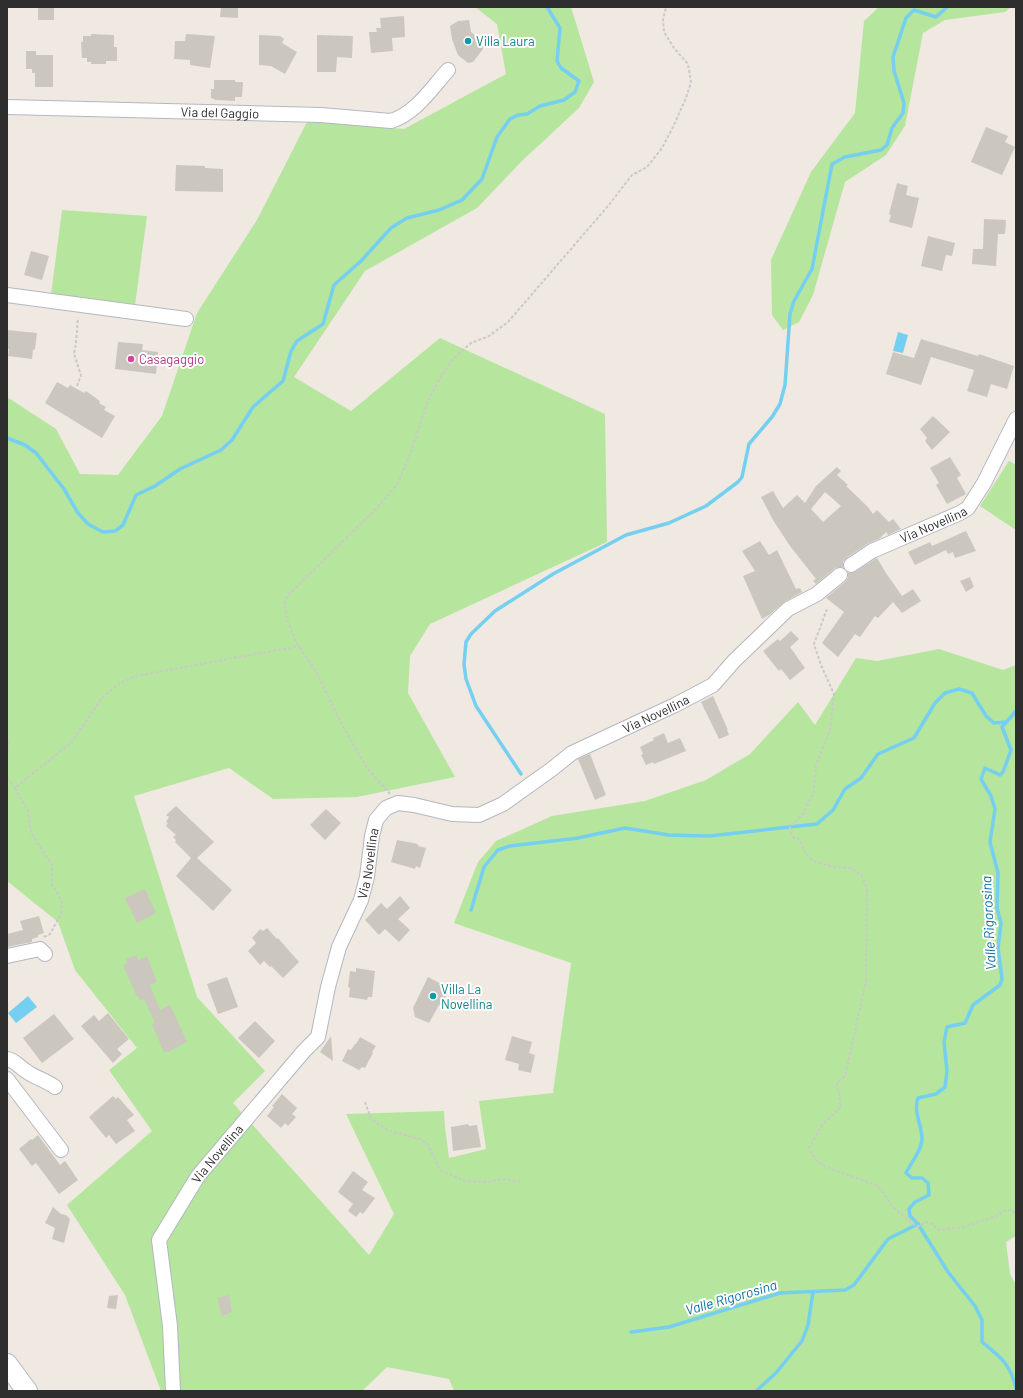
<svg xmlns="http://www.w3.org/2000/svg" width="1023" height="1398" viewBox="0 0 1023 1398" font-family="Barlow,sans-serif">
<rect width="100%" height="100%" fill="#efe9e1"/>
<g fill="#b6e59e">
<path d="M475 7H571L594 82 579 108 523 160 477 208 365 271 294 377 351 411 440 338 605 414 607 542 430 624 410 656 408 693 455 777 357 797 273 799 229 768 134 796 197 997 265 1071 233 1103 369 1255 394 1214 346 1114 444 1111 445 1127 449 1158 486 1149 479 1101 553 1093 571 963 454 923 478 862 496 841 552 816 645 801 706 780 750 754 798 702 815 725 856 658 877 661 939 649 1003 670 1016 665V1236L1006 1242 1010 1274 1016 1285V1391H454L449 1379 387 1367 362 1391H161L125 1295 67 1205 152 1131 109 1070 137 1048 75 970 58 922 7 881V397L56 429 80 474 118 475 162 416 197 313 257 220 308 120 404 129 506 74 497 24Z"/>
<path d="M879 7H1011L1005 12 945 20 923 33 905 126 886 155 845 182 813 295 799 322 783 330 772 315 771 260 811 172 855 113 864 21Z"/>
<path d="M62 210 147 216 135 305 51 295Z"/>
<path d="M1009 461 1016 465V530L980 506Z"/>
</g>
<g fill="#75cff0">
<path d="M898 332 908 335 903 353 893 351Z"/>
<path d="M28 996 37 1007 16 1023 8 1013Z"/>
</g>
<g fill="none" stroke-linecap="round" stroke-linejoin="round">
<g stroke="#75cff0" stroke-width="3.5">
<path d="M7 438 25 445 36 453 64 489 78 513 88 524 103 532 115 531 123 525 136 495 155 486 180 469 221 450 232 440 253 407 283 381 291 351 297 341 323 324 334 285 361 261 391 228 407 218 439 210 462 200 482 179 497 137 510 119 518 115 527 114 540 106 564 100 575 92 579 81 561 68 557 61 560 28 547 7"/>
<path d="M521 774 476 706 466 679 464 664 466 642 471 634 495 611 553 574 626 535 669 523 706 506 738 482 742 477 749 444 772 417 780 404 785 385 790 314 794 301 812 269 832 164 845 157 881 150 887 145 892 128 903 113 904 103 894 71 893 57 906 18 914 10 936 17 947 7"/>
<path d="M471 910 484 867 498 850 510 846 578 838 625 828 669 835 709 836 817 824 833 810 845 789 861 778 878 754 914 738 935 703 945 693 959 689 972 693 986 716 994 723 1006 722"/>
<path d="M918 1224 948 1272 975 1306 982 1320V1342C1000 1357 1010 1363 1016 1388"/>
<path d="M631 1332 669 1327 780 1293 845 1290 854 1285 888 1239 918 1224 910 1216 909 1209 915 1202 929 1195 928 1183 922 1178H912L906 1173C911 1163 922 1150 922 1139 922 1125 913 1112 918 1098L936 1094 945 1087 947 1071 944 1042 947 1027 965 1023 973 1005 1000 985 1002 979 998 948 1001 923 997 908 998 873 990 842 995 809 991 796 981 779 985 768 1000 775 1003 772 1011 750 1002 727 1016 711"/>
<path d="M756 1391 776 1373 802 1341 808 1325 813 1292"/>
</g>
</g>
<g fill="#cbc7bf" fill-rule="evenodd">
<rect x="38" y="7" width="16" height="13"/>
<path d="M221 7H238V18L220 17Z"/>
<path d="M404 16 405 37 392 38 393 51 371 53 369 32H377L376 28H381L380 18Z"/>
<path d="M469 20 471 32 482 41 483 49 473 62 468 63 458 55 452 39 450 26 458 21Z"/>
<path d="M91 34 114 35V47H117V61H106V64H91V62H87V58H82L81 42H83V36H91Z"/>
<path d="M186 34 215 36 210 68 190 65V60L174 59 175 41H185Z"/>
<path d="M259 35 280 36 284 39 282 43 297 52 285 74 271 66 259 65Z"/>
<path d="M317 35 353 36 352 58 337 57 336 72H317Z"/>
<path d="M26 51H36V55H53V87H35V73H32V69H26Z"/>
<path d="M214 80H235V82H243L242 97H235V101L215 100 214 99 211 98V89H214Z"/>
<path d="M986 127 1008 136 1005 142 1015 147 1002 175 971 162Z"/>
<path d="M176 165 205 166V168L223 169V192L175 191Z"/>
<path d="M897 183 908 186 906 195 919 198 912 228 889 222 891 215 889 214Z"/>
<path d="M984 219 1006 220 1005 234H998L996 266 972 264 973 249H983Z"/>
<path d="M928 236 955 243 952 256 946 255 942 271 921 266Z"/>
<path d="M31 251 49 256 42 280 24 275Z"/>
<path d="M7 330 37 333 35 349 33 350 32 359 8 356 9 349H7Z"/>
<path d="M921 339 978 356 979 354 1014 366 1007 389 991 384 987 397 967 391 974 370 931 357 921 385 886 374 893 352 914 358Z"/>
<path d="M118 342 143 344 142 350 158 352 156 374 115 369Z"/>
<path d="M57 382 68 388 70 385 84 393 86 391 100 401 99 403 106 407 104 410 115 416 102 438 45 403Z"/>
<path d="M933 416 950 432 932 450 925 441 927 438 920 429Z"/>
<path d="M950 457 961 475 957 478 966 494 947 504 936 485 939 483 930 468Z"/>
<path d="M837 467 841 471 837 475 848 485 846 486 867 506 873 514 877 510 889 522 893 519 901 529 888 535 886 532 879 539 867 544 846 558 843 562V567H839L835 568 816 584 813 581 816 579 790 546 773 520 761 497 773 491 783 508 797 495 805 503 816 486ZM825 492 841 506 823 522 811 509Z"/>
<path d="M966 531 976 551 955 558 953 552 948 554 946 550 915 565 908 552 930 542 932 546Z"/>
<path d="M760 541 769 555 777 550 796 589 800 588 802 592 784 602 769 615 762 619 743 576 755 571 742 551Z"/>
<path d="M877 558 886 573 902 596 913 589 921 601 902 613 893 602 878 618 875 616 860 637 855 634 838 657 822 643 844 612 826 598 846 581 848 578V573L855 572Z"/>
<path d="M970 577 974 587 966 592 960 581Z"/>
<path d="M791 631 799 639 790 647 805 668 790 680 781 669 779 671 763 651 778 639 780 641Z"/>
<path d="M713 696 728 730H727L729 735 719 739 701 702Z"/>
<path d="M664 733 668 743 680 738 686 751 654 764 653 762 646 765 641 755 643 754 640 747 654 740 653 738Z"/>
<path d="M590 754 606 795 595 800 578 759Z"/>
<path d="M176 806 214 842 197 858 232 890 213 911 176 876 191 858 175 842 176 840 173 837 176 835 166 826 168 823 166 822 169 817 166 815Z"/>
<path d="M326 809 341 823 325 840 310 825Z"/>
<path d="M397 840 418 844V846L426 848 420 868 416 866 415 869 391 862Z"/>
<path d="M145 889 156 913 137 923 125 898Z"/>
<path d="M400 896 410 908 398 919 410 930 399 942 385 929 379 935 365 920 381 903 387 909Z"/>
<path d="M39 916 44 933 38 935V937L32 939V942L7 947V934L23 930 20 921Z"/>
<path d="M267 928 277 939 278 938 299 962 283 978 271 966 270 967 264 961 260 965 248 951 256 943 252 938 260 929 263 931Z"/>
<path d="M136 955 138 960 147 956 157 982 150 985 160 1010 170 1005 187 1042 168 1052V1051L164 1053 152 1024 155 1023 144 999 140 1001 138 996 137 997 123 965 127 963 126 959Z"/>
<path d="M356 968 375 971 372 997H368L367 1000 349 997 350 988 348 987 350 971 356 972Z"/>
<path d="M227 977 238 1007 218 1014 207 984Z"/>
<path d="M428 977 449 988 442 1006 439 1005 429 1023 415 1017 413 1008Z"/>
<path d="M108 1013 129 1039 117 1049 122 1054 113 1063 81 1026 94 1015 99 1021Z"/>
<path d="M54 1014 74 1039 42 1063 23 1038Z"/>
<path d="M255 1021 275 1041 259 1058 238 1038Z"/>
<path d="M331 1036 333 1061 320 1052Z"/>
<path d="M512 1036 532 1042 529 1053 535 1055 531 1073 518 1070 519 1064 505 1060Z"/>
<path d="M360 1037 376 1046 372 1052 373 1053 365 1068 362 1067 359 1070 342 1061 348 1049 351 1050 355 1044H356Z"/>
<path d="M282 1094 297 1108 292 1114 296 1117 288 1126 285 1123 281 1128 267 1116 274 1107 272 1106Z"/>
<path d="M113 1096 116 1099 118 1097 134 1115 127 1120 135 1131 116 1144 109 1135 106 1138 89 1117Z"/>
<path d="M468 1124 469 1126 477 1125 481 1147 453 1151 451 1127Z"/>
<path d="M38 1135 60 1165 65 1161 78 1180 59 1194 36 1163 32 1166 19 1149 31 1139 32 1140Z"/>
<path d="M353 1171 368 1182 362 1190 375 1198 363 1214 360 1212 356 1217 348 1211 353 1204 338 1192Z"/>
<path d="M53 1207 61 1214 66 1215 70 1219 64 1243 52 1239 55 1228 45 1223Z"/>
<path d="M118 1295 116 1309 107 1308 109 1296Z"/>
<path d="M229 1295 232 1312 222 1316 217 1298Z"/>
</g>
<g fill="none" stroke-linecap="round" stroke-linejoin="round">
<g stroke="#b4b7c1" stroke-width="16">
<g id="street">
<path id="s1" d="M7 107 321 115 391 121C416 113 431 89 448 70"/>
<path d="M7 295 186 319"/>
<path id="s2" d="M851 565 872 551 960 513 968 508 984 483 1016 419"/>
<path d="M7 956 40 949 45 954"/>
<path d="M7 1059C15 1060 19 1067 26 1071 35 1078 44 1079 55 1087"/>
<path d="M7 1079 61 1150"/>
<path id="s3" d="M173 1391 170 1326 159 1240 198 1176 304 1051 318 1037 328 987 339 947 361 900 367 877 372 836 376 820 386 808 398 803 414 805 452 814 479 815 503 804 552 769 572 753 675 705 713 685 734 661 788 609 817 594 840 575"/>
</g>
</g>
<g stroke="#b4b7c1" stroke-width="22">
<path id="secondary" d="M7 1364 27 1391"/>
</g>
<g stroke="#c9c9c9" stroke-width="2" stroke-dasharray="3 2" stroke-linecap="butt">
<path d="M77 386 81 375 74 354 76 342 78 318"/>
<path d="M827 609 814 644 821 665 834 694 830 730 816 765 814 791 804 813 790 827C790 831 791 835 794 838H798L802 844 805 853 813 861 834 867 850 868 862 876 867 889 866 981 845 1076 837 1083 841 1107 822 1125 809 1148 815 1159 824 1166 878 1186 893 1207 916 1226H919L926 1222 933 1224 937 1230 964 1227 997 1216 1003 1211 1011 1210 1016 1214"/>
<path d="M7 737 9 743 7 754"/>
<path d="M7 778 15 788"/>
<path d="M390 794 367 768 339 719 317 673 296 642 287 619 284 602 289 594 377 508 398 483 411 452 428 401 439 379 454 358 471 343 489 336 508 322 608 206 632 175 647 167 662 148 673 127 686 98 691 82 688 64 674 48 664 32 663 20 666 7"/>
<path d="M44 937 50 934 61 914 62 902 52 884V865L31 833 28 811 15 788 72 742 101 699 118 684 136 676 299 646"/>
<path d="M365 1102 371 1119 389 1131 420 1139 427 1143 440 1170 465 1181 487 1182 504 1179 522 1182"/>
</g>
<use href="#street" stroke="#fff" stroke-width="14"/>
<use href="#secondary" stroke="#fff" stroke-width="20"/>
</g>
<g fill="#0f9aa8" stroke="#fff" stroke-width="1.5">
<circle cx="468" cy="41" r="4"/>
<circle cx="433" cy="996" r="4"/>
</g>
<circle fill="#d1479c" stroke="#fff" stroke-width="1.5" cx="131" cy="359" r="4"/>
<g text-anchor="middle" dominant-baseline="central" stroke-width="4" stroke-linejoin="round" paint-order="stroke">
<g font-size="13" fill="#0d838f" stroke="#fff" text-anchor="start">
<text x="476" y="41">Villa Laura</text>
<text x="441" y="989">Villa La<tspan x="441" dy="15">Novellina</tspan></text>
</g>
<g font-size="13" fill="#2e2e2e" stroke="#fff">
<text stroke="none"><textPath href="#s1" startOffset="213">Via del Gaggio</textPath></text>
<text stroke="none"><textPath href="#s2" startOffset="92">Via Novellina</textPath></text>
<text stroke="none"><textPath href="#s3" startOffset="952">Via Novellina</textPath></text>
<text stroke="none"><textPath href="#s3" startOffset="592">Via Novellina</textPath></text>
<text stroke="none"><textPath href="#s3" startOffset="256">Via Novellina</textPath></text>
</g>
<g font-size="13" fill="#b23c85" stroke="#fff" text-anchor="start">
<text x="139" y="359">Casagaggio</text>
</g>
<g font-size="14" font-style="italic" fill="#0d6fa3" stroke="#fff">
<text transform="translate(988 923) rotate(-93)">Valle Rigorosina</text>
<text transform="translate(731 1297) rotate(-16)">Valle Rigorosina</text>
</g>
</g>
<rect width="1023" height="1398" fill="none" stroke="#2e2e2e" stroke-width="16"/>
</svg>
